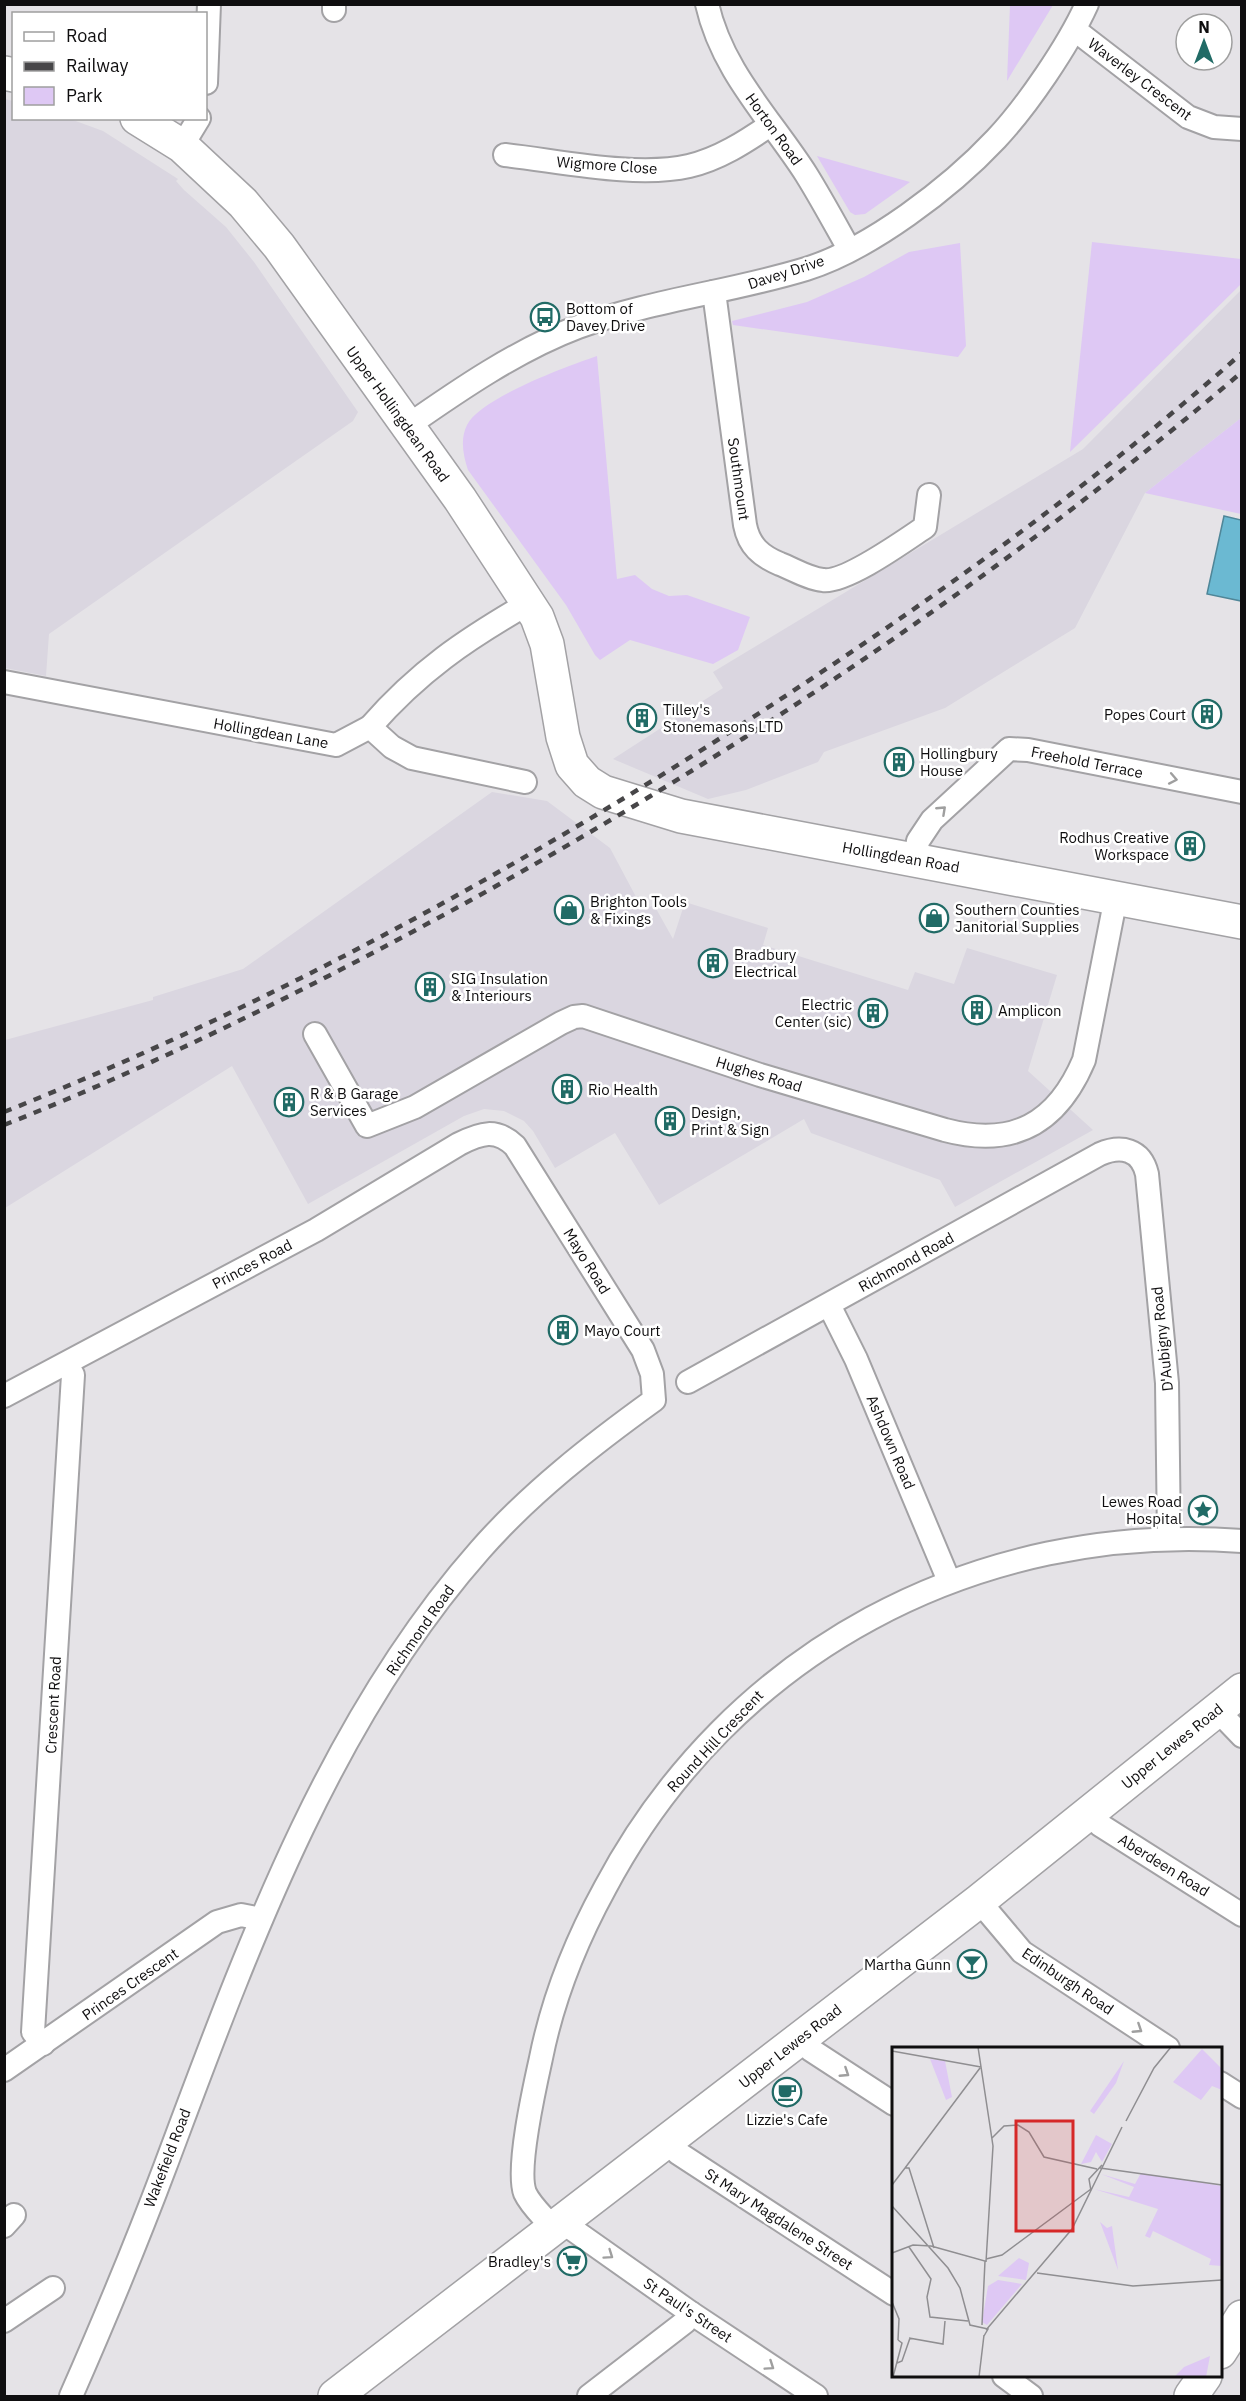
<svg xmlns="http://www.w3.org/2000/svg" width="1246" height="2401" viewBox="0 0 1246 2401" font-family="'IBM Plex Sans',sans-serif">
<rect width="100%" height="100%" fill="#e5e3e7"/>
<g fill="#dad6e0">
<path d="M5 99 13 101 14 118 73 120 103 131 178 179 176 181 184 190 226 227 254 262 358 412 353 421 49 634 46 676 5 668Z"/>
<path d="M1241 290V418L1145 493 1075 628 945 708 824 752 818 762 746 790 708 799 613 759 723 688 713 672 1083 449Z"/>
<path d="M492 792 547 801 610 848 643 910 654 905 673 939 685 902 768 928 763 945 908 990 915 972 954 984 967 948 1057 975 1028 1071 1093 1130 955 1207 940 1180 811 1133 804 1119 659 1205 615 1133 555 1168 533 1131 524 1121 504 1111 484 1109 464 1116 308 1204 232 1066 5 1208V1040L153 1000V997L243 969Z"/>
</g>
<g fill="#dec8f4">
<path d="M1010 5H1053L1007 81Z"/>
<path d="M817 156 910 182 865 214 855 215 850 212Z"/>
<path d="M1092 242 1241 259V284L1070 452Z"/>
<path d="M960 243 966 346 958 357 733 325 732 321 807 302 864 277 909 252Z"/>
<path d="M597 356 617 579 635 575 652 589 669 596 687 595 750 617 738 650 713 664 630 640 600 660 595 655 566 605 468 470C463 455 460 439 467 425 480 398 568 366 597 356Z"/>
<path d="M1241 418V514L1145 493Z"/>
</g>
<path fill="#6bb9d2" stroke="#4f8698" stroke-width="1.5" d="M1224 516 1241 520V601L1207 594Z"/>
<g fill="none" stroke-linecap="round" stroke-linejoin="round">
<g stroke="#a3a2a5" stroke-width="26">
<g id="street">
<path d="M707 4C722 71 770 118 806 174 821 198 835 224 849 249"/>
<path d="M334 10V4"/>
<path d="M1075 30 1188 117 1214 127 1242 129"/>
<path d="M206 83 209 4"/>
<path d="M182 146 199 118"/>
<path d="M505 155C560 161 636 178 689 166 719 159 745 142 770 125"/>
<path d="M714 292 745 525C749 546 761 556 780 564 793 569 809 579 823 580 846 583 904 541 925 527L929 495"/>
<path d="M406 427C459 390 517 350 578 327 652 300 731 292 806 269 870 249 950 188 996 139 1027 106 1068 46 1087 4"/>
<path d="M4 682 336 745 370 727 392 747 412 758 525 782"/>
<path d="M370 727C419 671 465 640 529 603"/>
<path d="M915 860 918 841 932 820 1009 749 1028 750 1242 792"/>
<path d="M315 1034 367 1126 415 1107 561 1023 574 1017 583 1016 760 1075 945 1130C1013 1148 1057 1124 1084 1060L1116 897"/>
<path d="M829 1305 856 1359 949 1581"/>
<path d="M688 1382 1100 1154C1121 1145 1141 1149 1147 1174L1167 1383 1169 1539"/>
<path d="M4 1396 316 1230 459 1144C481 1133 496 1128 515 1146L643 1350 652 1374 654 1400C593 1444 530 1493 480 1550 327 1723 245 1954 165 2167 136 2244 104 2321 71 2396"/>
<path d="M1217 1710 1242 1736"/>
<path d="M1088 1814 1100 1825 1242 1915"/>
<path d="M979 1901 1022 1952 1168 2048"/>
<path d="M800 2038 811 2050 894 2104"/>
<path d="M43 2044 33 2032 73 1375 67 1365"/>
<path d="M4 2070 217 1922 241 1915 261 1919"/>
<path d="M1220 2083 1242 2097"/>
<path d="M667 2142 678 2153 894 2294"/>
<path d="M564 2219 572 2229 691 2313 816 2396"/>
<path d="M4 2226 14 2215"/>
<path d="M553 2228C544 2217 531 2206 525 2193 516 2169 535 2085 541 2058 553 1998 576 1941 605 1888 730 1652 976 1521 1242 1541"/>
<path d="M4 2321 53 2288"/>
<path d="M1004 2376 1031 2396"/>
<path d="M589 2396 685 2322 691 2313"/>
</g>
</g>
<g stroke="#a3a2a5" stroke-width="36">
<g id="secondary">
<path d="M4 73 14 75"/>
<path d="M137 118 182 146 243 203 279 246 460 499 537 617 547 644 563 737 572 765 587 782 603 792 681 816 1242 922"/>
<path d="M335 2396 979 1901 1242 1690"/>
</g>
</g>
<g stroke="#a3a2a5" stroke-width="36">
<g id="primary">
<path d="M1220 2352 1242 2317"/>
<path d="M1191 2396 1205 2376"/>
</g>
</g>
<use href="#street" stroke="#fff" stroke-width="22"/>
<use href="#secondary" stroke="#fff" stroke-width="33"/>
<use href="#primary" stroke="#fff" stroke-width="33"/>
<g stroke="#474648" stroke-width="4.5" stroke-dasharray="8 8" stroke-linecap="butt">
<path d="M4 1112C270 1006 522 867 761 712 928 603 1092 486 1242 353"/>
<path d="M4 1125C165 1061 320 983 471 900 744 749 1004 574 1242 372"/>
</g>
</g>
<defs><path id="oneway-chevron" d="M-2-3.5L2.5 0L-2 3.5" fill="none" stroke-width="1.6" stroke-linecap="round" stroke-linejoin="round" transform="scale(1.5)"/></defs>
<g stroke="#9f9f9f">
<use href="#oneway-chevron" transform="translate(1173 779) rotate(11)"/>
<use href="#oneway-chevron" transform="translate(942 810) rotate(-43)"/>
<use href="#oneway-chevron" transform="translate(1138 2029) rotate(33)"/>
<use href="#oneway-chevron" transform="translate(845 2073) rotate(33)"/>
<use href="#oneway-chevron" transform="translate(609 2255) rotate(35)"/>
<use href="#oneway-chevron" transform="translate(770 2366) rotate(34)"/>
</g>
<defs>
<g id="bus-ring" transform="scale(1.5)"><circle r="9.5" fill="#fff" stroke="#216b66" stroke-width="1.5"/><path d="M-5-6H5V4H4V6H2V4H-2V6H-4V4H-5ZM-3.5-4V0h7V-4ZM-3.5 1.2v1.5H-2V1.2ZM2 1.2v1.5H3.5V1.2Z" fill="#216b66"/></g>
<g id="building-ring" transform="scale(1.5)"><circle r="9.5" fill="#fff" stroke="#216b66" stroke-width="1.5"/><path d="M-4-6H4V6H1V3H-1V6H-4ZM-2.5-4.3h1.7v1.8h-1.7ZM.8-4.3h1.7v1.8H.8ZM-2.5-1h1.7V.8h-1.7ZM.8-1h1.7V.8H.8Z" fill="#216b66"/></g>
<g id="shop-ring" transform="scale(1.5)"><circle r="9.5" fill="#fff" stroke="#216b66" stroke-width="1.5"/><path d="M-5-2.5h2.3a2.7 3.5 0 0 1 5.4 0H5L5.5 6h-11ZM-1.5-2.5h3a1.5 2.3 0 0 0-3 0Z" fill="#216b66"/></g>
<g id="sight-ring" transform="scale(1.5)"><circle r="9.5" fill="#fff" stroke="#216b66" stroke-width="1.5"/><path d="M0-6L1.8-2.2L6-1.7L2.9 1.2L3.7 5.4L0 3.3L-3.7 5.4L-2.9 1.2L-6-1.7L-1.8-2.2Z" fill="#216b66"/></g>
<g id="bar-ring" transform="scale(1.5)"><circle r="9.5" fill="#fff" stroke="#216b66" stroke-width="1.5"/><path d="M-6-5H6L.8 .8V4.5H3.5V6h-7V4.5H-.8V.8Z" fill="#216b66"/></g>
<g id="cafe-ring" transform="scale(1.5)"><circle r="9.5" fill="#fff" stroke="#216b66" stroke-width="1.5"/><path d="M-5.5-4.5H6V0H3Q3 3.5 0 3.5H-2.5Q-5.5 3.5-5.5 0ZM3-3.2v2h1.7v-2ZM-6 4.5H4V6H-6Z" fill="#216b66"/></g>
<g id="supermarket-ring" transform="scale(1.5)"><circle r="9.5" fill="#fff" stroke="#216b66" stroke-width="1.5"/><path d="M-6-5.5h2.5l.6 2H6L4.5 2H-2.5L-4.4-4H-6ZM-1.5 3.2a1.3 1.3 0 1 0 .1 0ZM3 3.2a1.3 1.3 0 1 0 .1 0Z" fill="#216b66"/></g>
</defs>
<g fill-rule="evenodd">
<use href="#bus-ring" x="545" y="317"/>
<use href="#building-ring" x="1207" y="714"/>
<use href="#building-ring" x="642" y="718"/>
<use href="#building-ring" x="899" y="762"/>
<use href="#building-ring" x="1190" y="846"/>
<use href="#shop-ring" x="569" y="910"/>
<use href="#shop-ring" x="934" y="918"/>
<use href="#building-ring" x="713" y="963"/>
<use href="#building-ring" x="430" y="987"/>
<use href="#building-ring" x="977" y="1010"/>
<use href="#building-ring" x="873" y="1013"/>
<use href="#building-ring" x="567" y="1089"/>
<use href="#building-ring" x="289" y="1102"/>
<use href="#building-ring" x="670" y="1121"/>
<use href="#building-ring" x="563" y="1330"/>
<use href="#sight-ring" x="1203" y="1510"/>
<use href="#bar-ring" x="972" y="1964"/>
<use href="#cafe-ring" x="787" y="2092"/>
<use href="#supermarket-ring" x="572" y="2261"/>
</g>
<g text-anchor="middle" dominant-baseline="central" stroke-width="5" stroke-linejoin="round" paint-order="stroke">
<g font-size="15" fill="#0f0e0f" stroke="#fff">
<text transform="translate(1140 79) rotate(37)">Waverley Crescent</text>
<text transform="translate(774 129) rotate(54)">Horton Road</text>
<text transform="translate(607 165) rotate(4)">Wigmore Close</text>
<text transform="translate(786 272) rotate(-18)">Davey Drive</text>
<text transform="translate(398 414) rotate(54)">Upper Hollingdean Road</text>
<text transform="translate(739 479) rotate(82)">Southmount</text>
<text transform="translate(271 733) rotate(10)">Hollingdean Lane</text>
<text transform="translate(1087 762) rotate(11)">Freehold Terrace</text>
<text transform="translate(901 857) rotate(10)">Hollingdean Road</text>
<text transform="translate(759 1074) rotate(17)">Hughes Road</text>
<text transform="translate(587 1261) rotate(58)">Mayo Road</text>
<text transform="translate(906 1262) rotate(-29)">Richmond Road</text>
<text transform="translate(252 1264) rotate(-28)">Princes Road</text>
<text transform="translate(1162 1339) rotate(-96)">D'Aubigny Road</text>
<text transform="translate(891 1442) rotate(67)">Ashdown Road</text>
<text transform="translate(420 1630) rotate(-55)">Richmond Road</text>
<text transform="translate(53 1705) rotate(-87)">Crescent Road</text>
<text transform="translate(715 1741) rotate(-47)">Round Hill Crescent</text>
<text transform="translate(1172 1746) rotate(-39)">Upper Lewes Road</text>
<text transform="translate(1164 1865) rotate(32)">Aberdeen Road</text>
<text transform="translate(1068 1981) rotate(34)">Edinburgh Road</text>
<text transform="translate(130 1984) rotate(-35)">Princes Crescent</text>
<text transform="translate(790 2046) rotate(-38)">Upper Lewes Road</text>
<text transform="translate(167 2158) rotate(-69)">Wakefield Road</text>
<text transform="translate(779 2219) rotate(33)">St Mary Magdalene Street</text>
<text transform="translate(688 2310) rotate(34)">St Paul's Street</text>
</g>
<g font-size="15" fill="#0f0e0f" stroke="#fff" text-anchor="start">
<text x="566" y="308">Bottom of<tspan x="566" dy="17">Davey Drive</tspan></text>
<text x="663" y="709">Tilley's<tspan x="663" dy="17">Stonemasons LTD</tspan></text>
<text x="1186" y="714" text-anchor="end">Popes Court</text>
<text x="920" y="753">Hollingbury<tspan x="920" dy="17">House</tspan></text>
<text x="1169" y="837" text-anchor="end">Rodhus Creative<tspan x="1169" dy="17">Workspace</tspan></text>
<text x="590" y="901">Brighton Tools<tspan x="590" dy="17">&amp; Fixings</tspan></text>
<text x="955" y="909">Southern Counties<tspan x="955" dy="17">Janitorial Supplies</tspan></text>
<text x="734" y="954">Bradbury<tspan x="734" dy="17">Electrical</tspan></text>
<text x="451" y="978">SIG Insulation<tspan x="451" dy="17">&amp; Interiours</tspan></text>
<text x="852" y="1004" text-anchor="end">Electric<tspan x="852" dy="17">Center (sic)</tspan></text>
<text x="998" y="1010">Amplicon</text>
<text x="588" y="1089">Rio Health</text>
<text x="310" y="1093">R &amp; B Garage<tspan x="310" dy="17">Services</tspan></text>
<text x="691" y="1112">Design,<tspan x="691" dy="17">Print &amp; Sign</tspan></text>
<text x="584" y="1330">Mayo Court</text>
<text x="1182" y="1501" text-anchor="end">Lewes Road<tspan x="1182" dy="17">Hospital</tspan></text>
<text x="951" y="1964" text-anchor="end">Martha Gunn</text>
<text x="787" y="2119" text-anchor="middle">Lizzie's Cafe</text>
<text x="551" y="2261" text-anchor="end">Bradley's</text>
</g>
</g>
<g transform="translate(892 2047)">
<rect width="330" height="330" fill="#e5e3e7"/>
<path d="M310 2 330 22V43L320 39 309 53 281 35ZM38 12 53 14 60 50 54 53ZM232 14 224 36 202 67 198 64ZM204 88 220 97 210 115 204 105 199 115 189 117ZM249 126 330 139V219L317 218 319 212 261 184 258 191 253 189 266 162 202 142 237 150 242 140 209 127 243 137ZM208 175 215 181 220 179 226 223ZM127 211 137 216 134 233 106 229ZM106 233 130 237 95 278 90 275 96 239ZM318 309 314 330 283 329 292 320Z" fill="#dec8f4"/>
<path fill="none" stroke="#8f8e91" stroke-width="1.5" d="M86 0 101 99 94 215M0 4 89 20M234 74 262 21 279 0M100 91 112 79 126 78 137 85 152 110 205 122M13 121 88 21M208 121 330 138M0 138 13 121H17L42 201M199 144 197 132 210 118M0 159 56 221 68 241 78 278 96 282 92 289M39 199 93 214 90 278M17 200 39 232 35 250 38 270 76 274M0 206 21 198 39 199M94 212 110 208 199 142M145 226 241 239 330 233M0 255 7 272 6 293M94 283 180 182 230 80M17 291 51 297 53 274M5 316 10 314 18 291M1 330 10 296 6 293M87 330 92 288"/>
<path fill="#d62828" fill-opacity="0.15" stroke="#d62828" stroke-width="3" d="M124 74H181V184H124Z"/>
<rect width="330" height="330" fill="none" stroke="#0f0e0f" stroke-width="3"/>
</g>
<rect width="1246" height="2401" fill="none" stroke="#0f0e0f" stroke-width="12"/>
<rect x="12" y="12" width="195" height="108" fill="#ffffff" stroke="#9f9f9f" stroke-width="1.5"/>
<rect x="24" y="32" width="30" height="9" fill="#ffffff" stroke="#9f9f9f" stroke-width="1.5"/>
<text x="66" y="42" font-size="18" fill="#0f0e0f">Road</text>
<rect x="24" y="62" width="30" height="9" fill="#474648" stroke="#9f9f9f" stroke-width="1.5"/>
<text x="66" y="72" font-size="18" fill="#0f0e0f">Railway</text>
<rect x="24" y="87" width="30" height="18" fill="#dec8f4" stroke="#9f9f9f" stroke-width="1.5"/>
<text x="66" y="102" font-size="18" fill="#0f0e0f">Park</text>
<g transform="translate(1204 42)"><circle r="28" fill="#ffffff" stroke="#9f9f9f" stroke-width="1.5"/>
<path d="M0-4.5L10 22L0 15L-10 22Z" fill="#216b66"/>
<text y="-9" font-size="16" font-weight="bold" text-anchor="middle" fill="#0f0e0f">N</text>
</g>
</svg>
